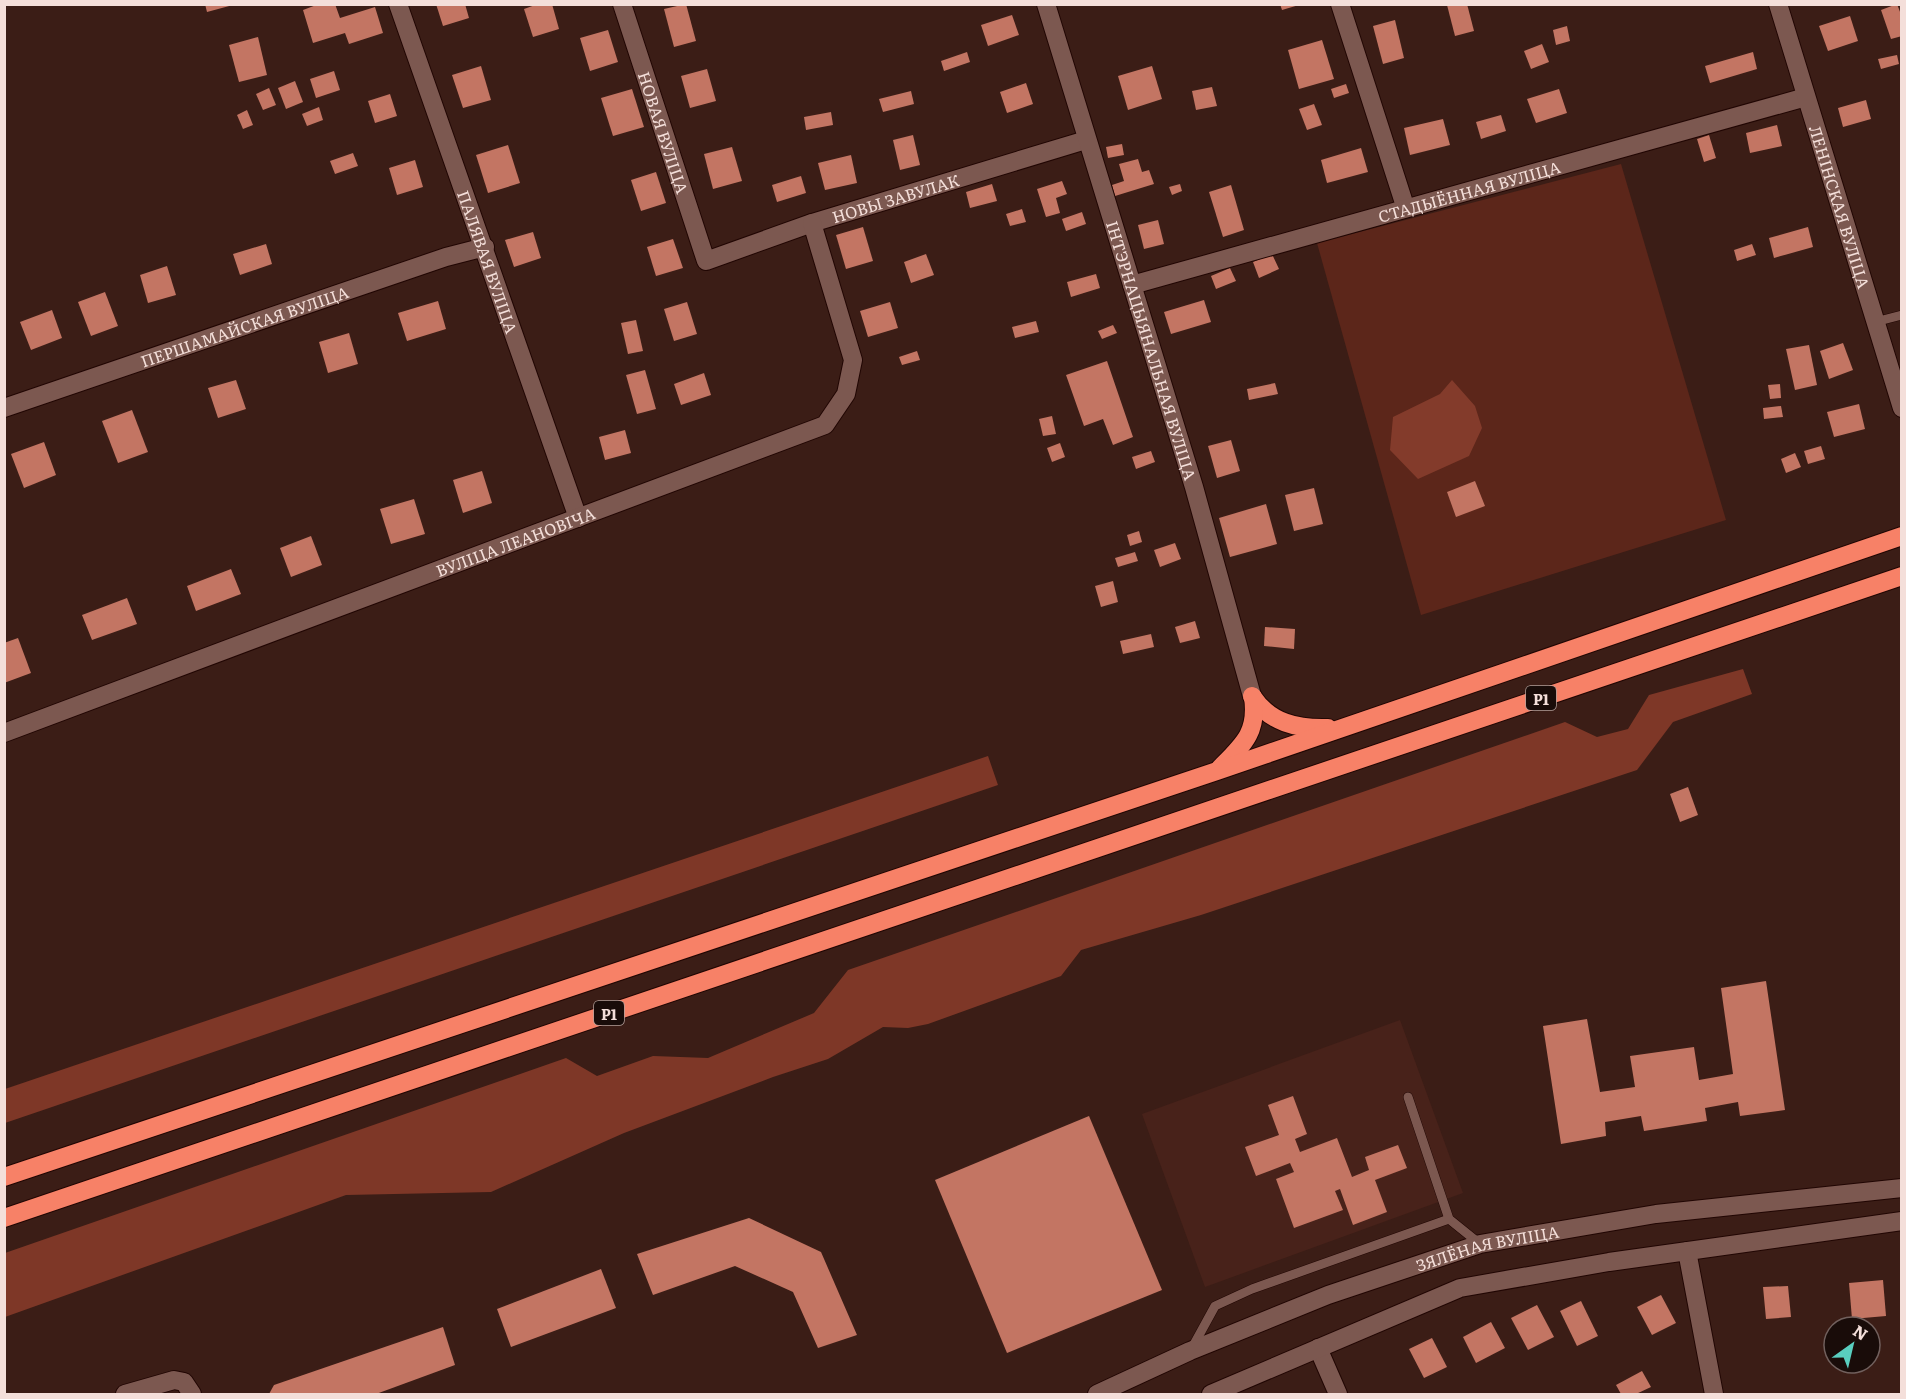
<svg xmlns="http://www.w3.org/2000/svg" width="1906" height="1399" viewBox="0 0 1906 1399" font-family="Literata,serif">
<rect width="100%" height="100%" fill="#3b1d16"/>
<path fill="#48221a" d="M1400 1020 1463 1193 1205 1287 1142 1114Z"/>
<path fill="#5c261a" d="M1621 164 1726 520 1421 615 1317 243Z"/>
<g fill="#7e3727">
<path d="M1743 669 1752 694 1673 722 1637 770 1201 915 1081 950 1061 976 928 1024 908 1028 883 1027 828 1059 773 1077 624 1133 491 1192 346 1195 5 1317V1253L566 1058 597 1076 653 1056 708 1058 814 1013 848 970 1565 722 1597 737 1628 729 1649 695Z"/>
<path d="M988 756 998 785 5 1123V1089Z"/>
</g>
<path fill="#833b2b" d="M1452 380 1475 406 1482 428 1469 456 1418 479 1390 450 1393 417 1440 394Z"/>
<g fill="#c37563">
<path d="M205 4H233V5L207 12Z"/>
<path d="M319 4H335L340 18 375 7 383 33 349 44 345 33 313 43 303 10Z"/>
<path d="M436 4H465L469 18 443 26Z"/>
<path d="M538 4H552L559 29 533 37 524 9Z"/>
<path d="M686 4 696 41 674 47 664 9Z"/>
<path d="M1280 4H1299V5L1282 10Z"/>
<path d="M1467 4 1474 31 1455 36 1447 5Z"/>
<path d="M1897 4 1902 17V36L1891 39 1881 10Z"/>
<path d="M1012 15 1019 35 988 46 981 25Z"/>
<path d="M1850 16 1858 41 1828 51 1819 26Z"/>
<path d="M1395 20 1404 58 1383 64 1373 26Z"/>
<path d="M1567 26 1570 41 1556 45 1553 30Z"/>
<path d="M608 30 618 62 590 71 580 38Z"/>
<path d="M258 37 267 75 239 82 229 45Z"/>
<path d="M1322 40 1334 79 1299 89 1288 50Z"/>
<path d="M1542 44 1549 62 1531 69 1524 51Z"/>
<path d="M967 52 970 62 944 71 941 61Z"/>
<path d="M1753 52 1757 69 1710 83 1705 66Z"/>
<path d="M1897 55 1899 64 1881 69 1878 59Z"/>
<path d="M481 66 491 100 463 108 452 75Z"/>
<path d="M1152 66 1162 99 1128 110 1118 76Z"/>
<path d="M707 69 716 101 690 108 681 76Z"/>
<path d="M334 71 340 90 316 98 310 79Z"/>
<path d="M295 81 303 102 286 109 278 88Z"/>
<path d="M1026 83 1033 104 1007 113 1000 92Z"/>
<path d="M1346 84 1349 93 1334 98 1331 89Z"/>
<path d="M1212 87 1217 106 1196 110 1192 91Z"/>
<path d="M269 88 276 105 263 110 256 94Z"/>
<path d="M632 89 644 127 613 136 601 98Z"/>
<path d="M1559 89 1567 113 1536 123 1527 99Z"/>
<path d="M911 91 914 104 883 112 879 99Z"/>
<path d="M390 94 397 116 375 123 368 101Z"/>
<path d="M1866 100 1871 119 1843 127 1838 108Z"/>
<path d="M1314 104 1322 125 1307 130 1299 109Z"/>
<path d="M319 107 323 120 307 126 302 114Z"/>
<path d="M247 110 253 125 243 129 237 115Z"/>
<path d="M831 112 833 125 806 130 804 117Z"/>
<path d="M1501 115 1506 131 1481 139 1476 122Z"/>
<path d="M1443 119 1450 145 1410 155 1404 128Z"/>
<path d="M1777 125 1782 146 1750 153 1746 133Z"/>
<path d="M913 135 920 165 900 170 893 140Z"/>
<path d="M1709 135 1716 158 1704 162 1697 139Z"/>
<path d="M1122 144 1124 155 1108 158 1106 147Z"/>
<path d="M508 145 520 183 488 193 476 155Z"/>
<path d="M732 147 742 181 713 189 704 154Z"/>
<path d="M1361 148 1368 172 1327 183 1321 160Z"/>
<path d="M353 153 358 166 335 174 330 161Z"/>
<path d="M851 155 857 183 825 190 818 163Z"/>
<path d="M1138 159 1142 172 1149 170 1154 184 1115 196 1112 185 1124 181 1119 164Z"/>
<path d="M415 160 423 187 397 195 389 168Z"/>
<path d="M656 172 666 203 641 211 631 180Z"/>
<path d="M801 176 806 193 777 202 772 185Z"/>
<path d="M1062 181 1067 194 1056 198 1060 213 1046 217 1037 189Z"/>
<path d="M992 184 997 201 970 208 966 192Z"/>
<path d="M1180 184 1182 191 1172 195 1169 187Z"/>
<path d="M1231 185 1244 230 1223 237 1209 192Z"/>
<path d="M1022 209 1026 222 1010 226 1006 214Z"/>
<path d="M1082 212 1086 224 1066 231 1062 219Z"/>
<path d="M1158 220 1164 244 1144 249 1138 225Z"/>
<path d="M863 227 873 261 846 269 836 235Z"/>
<path d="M1808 227 1813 247 1774 258 1769 238Z"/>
<path d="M533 232 541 258 514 267 505 240Z"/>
<path d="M673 239 683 268 656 276 647 247Z"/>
<path d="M266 244 272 264 240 275 233 254Z"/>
<path d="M1752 244 1756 255 1737 261 1734 250Z"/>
<path d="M926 254 934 275 911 283 904 262Z"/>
<path d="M1272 254 1279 269 1259 278 1253 262Z"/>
<path d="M167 266 176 295 148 303 140 275Z"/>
<path d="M1230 268 1236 281 1216 289 1211 276Z"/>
<path d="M1096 274 1100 288 1071 297 1067 282Z"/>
<path d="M105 292 118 326 91 336 78 302Z"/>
<path d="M1204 300 1211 322 1171 334 1164 312Z"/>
<path d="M438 301 446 329 407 341 398 313Z"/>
<path d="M687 302 697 334 674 341 664 309Z"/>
<path d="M890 302 898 328 868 337 860 311Z"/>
<path d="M52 310 62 338 31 350 20 322Z"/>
<path d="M636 320 643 351 628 354 621 323Z"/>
<path d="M1036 321 1039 332 1015 338 1012 327Z"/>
<path d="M1113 325 1117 333 1102 339 1098 331Z"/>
<path d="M349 333 358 364 328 373 319 342Z"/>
<path d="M1843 343 1853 370 1829 379 1820 351Z"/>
<path d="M1809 345 1817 385 1795 390 1786 349Z"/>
<path d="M917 351 920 360 902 365 899 357Z"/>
<path d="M1107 361 1133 437 1113 445 1103 419 1084 426 1066 375Z"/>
<path d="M645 370 656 409 637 414 626 375Z"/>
<path d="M704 373 711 395 681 405 674 384Z"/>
<path d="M236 380 246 409 218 418 208 388Z"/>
<path d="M1275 383 1278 394 1249 400 1247 389Z"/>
<path d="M1780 384 1781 398 1770 399 1768 385Z"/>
<path d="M1859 404 1865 429 1834 437 1827 412Z"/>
<path d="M1781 406 1783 417 1764 419 1763 408Z"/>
<path d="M132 410 148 452 118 463 102 421Z"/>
<path d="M1052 416 1056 434 1043 436 1039 419Z"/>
<path d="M625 430 631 453 605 460 599 437Z"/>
<path d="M1231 440 1240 471 1217 478 1208 446Z"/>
<path d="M44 442 56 475 24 488 11 454Z"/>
<path d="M1060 443 1065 457 1052 462 1047 448Z"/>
<path d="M1821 446 1825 459 1808 464 1804 451Z"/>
<path d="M1151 451 1155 462 1136 469 1132 457Z"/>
<path d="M1795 453 1801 467 1786 473 1781 459Z"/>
<path d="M482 471 492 503 463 513 453 480Z"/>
<path d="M1475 481 1485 506 1456 517 1447 492Z"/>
<path d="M1314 488 1323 524 1294 531 1285 495Z"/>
<path d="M414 499 425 534 391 544 380 509Z"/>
<path d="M1266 504 1277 544 1230 557 1219 518Z"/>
<path d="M1139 531 1142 542 1130 546 1127 535Z"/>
<path d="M311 536 322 565 291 577 280 548Z"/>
<path d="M1175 543 1181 559 1160 567 1154 550Z"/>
<path d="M1135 552 1138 561 1118 567 1115 558Z"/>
<path d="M231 569 241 594 196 611 187 586Z"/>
<path d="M1113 581 1118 602 1101 607 1095 586Z"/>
<path d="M127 598 137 624 92 640 82 615Z"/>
<path d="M1195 621 1200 638 1180 643 1175 627Z"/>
<path d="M1265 627 1295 629 1294 649 1264 646Z"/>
<path d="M1151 634 1154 647 1123 654 1120 641Z"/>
<path d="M18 638 31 673 4 683V643Z"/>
<path d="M1688 787 1698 815 1680 822 1670 794Z"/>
<path d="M1766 981 1785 1110 1740 1116 1738 1102 1705 1108 1707 1121 1644 1131 1641 1116 1605 1122 1606 1136 1561 1144 1543 1026 1587 1019 1600 1092 1635 1087 1630 1056 1694 1047 1699 1080 1733 1074 1721 988Z"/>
<path d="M1293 1096 1307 1134 1295 1139 1300 1152 1337 1138 1352 1177 1369 1170 1365 1157 1398 1145 1407 1168 1375 1180 1387 1212 1353 1225 1340 1189 1335 1191 1343 1210 1294 1228 1276 1179 1294 1172 1290 1163 1256 1176 1245 1147 1279 1135 1268 1105Z"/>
<path d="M1089 1116 1162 1290 1007 1353 935 1180Z"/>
<path d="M749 1218 821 1252 857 1335 818 1348 793 1292 735 1266 653 1295 637 1254Z"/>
<path d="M601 1269 616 1308 511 1347 497 1309Z"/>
<path d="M1883 1280 1886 1316 1852 1319 1849 1283Z"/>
<path d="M1788 1286 1791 1317 1766 1319 1763 1287Z"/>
<path d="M1661 1295 1676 1323 1652 1335 1637 1307Z"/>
<path d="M1581 1301 1598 1336 1577 1346 1560 1311Z"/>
<path d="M1537 1305 1554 1337 1528 1350 1511 1318Z"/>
<path d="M1491 1322 1505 1348 1476 1363 1463 1337Z"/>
<path d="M443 1327 455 1365 376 1394H269L274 1385Z"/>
<path d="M1432 1338 1447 1367 1424 1378 1409 1349Z"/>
<path d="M1642 1371 1651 1387 1636 1394H1621L1616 1385Z"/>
</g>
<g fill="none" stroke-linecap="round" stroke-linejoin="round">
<g stroke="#210603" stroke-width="10">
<g id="lane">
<path d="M1875 322 1902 315"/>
<path d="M1408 1097 1449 1219 1480 1244"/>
<path d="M1192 1348 1215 1306 1252 1289 1449 1219"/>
</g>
</g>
<g stroke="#210603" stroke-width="20">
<g id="street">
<path id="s1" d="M398 4 578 518"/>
<path id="s2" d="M622 4 706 261 812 223 1086 140"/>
<path id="s3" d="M1046 4 1194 487 1252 696"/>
<path d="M1340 4 1405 206"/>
<path id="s4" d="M1132 285 1806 97"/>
<path id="s5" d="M4 408 446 257 485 247"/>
<path id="s6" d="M4 733 825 425 846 394 853 360 812 223"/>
<path d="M1687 1251 1714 1394"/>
<path d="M1318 1348 1338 1394"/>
<path d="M125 1394 174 1380 184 1382 192 1394"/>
</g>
</g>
<g stroke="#210603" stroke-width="20">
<g id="secondary">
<path id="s7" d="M1778 4 1902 408"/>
<path id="s8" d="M1097 1394 1190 1351 1328 1295 1480 1244 1656 1214 1902 1188"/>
<path d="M1211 1394 1460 1288 1609 1262 1902 1221"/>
</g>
</g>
<g stroke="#210603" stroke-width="20">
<g id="highway">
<path d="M1252 696C1270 723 1297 729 1328 728"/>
<path d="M1220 768C1244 744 1258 732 1253 697"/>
<path d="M4 1177 1217 771 1902 536"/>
<path d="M4 1218 1902 576"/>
</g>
</g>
<use href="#lane" stroke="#7c5850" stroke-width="9"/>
<use href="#street" stroke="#7c5850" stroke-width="18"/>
<use href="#secondary" stroke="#7c5850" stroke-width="18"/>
<use href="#highway" stroke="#f78167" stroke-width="18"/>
</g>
<g text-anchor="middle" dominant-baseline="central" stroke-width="6" stroke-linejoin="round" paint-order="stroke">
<g fill="#190c09" stroke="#b2a09b" stroke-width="1.5">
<rect x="1526" y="686" width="30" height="24" rx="4.5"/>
<rect x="594" y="1001" width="30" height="24" rx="4.5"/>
</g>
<g font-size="15" font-weight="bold" fill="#f4dfda">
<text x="1541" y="698">Р1</text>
<text x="609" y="1013">Р1</text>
</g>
<g font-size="16" fill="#f4dfda" stroke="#190c09">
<text stroke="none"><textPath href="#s2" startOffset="135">НОВАЯ ВУЛІЦА</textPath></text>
<text stroke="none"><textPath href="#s4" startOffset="350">СТАДЫЁННАЯ ВУЛІЦА</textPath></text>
<text stroke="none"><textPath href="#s2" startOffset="470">НОВЫ ЗАВУЛАК</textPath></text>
<text stroke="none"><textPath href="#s7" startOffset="212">ЛЕНІНСКАЯ ВУЛІЦА</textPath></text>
<text stroke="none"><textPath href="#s1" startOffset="273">ПАЛЯВАЯ ВУЛІЦА</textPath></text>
<text stroke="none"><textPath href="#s5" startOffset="254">ПЕРШАМАЙСКАЯ ВУЛІЦА</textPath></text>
<text stroke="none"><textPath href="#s3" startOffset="362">ІНТЭРНАЦЫЯНАЛЬНАЯ ВУЛІЦА</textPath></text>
<text stroke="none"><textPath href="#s6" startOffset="546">ВУЛІЦА ЛЕАНОВІЧА</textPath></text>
<text stroke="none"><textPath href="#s8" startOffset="418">ЗЯЛЁНАЯ ВУЛІЦА</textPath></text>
</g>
</g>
<rect width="1906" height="1399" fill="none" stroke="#f4dfda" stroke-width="12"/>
<g transform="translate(1852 1345) rotate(34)"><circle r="28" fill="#190c09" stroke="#71605d" stroke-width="1.5"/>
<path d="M0-4.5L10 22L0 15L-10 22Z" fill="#59cebf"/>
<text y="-9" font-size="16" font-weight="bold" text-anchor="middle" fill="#f4dfda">N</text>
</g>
</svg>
